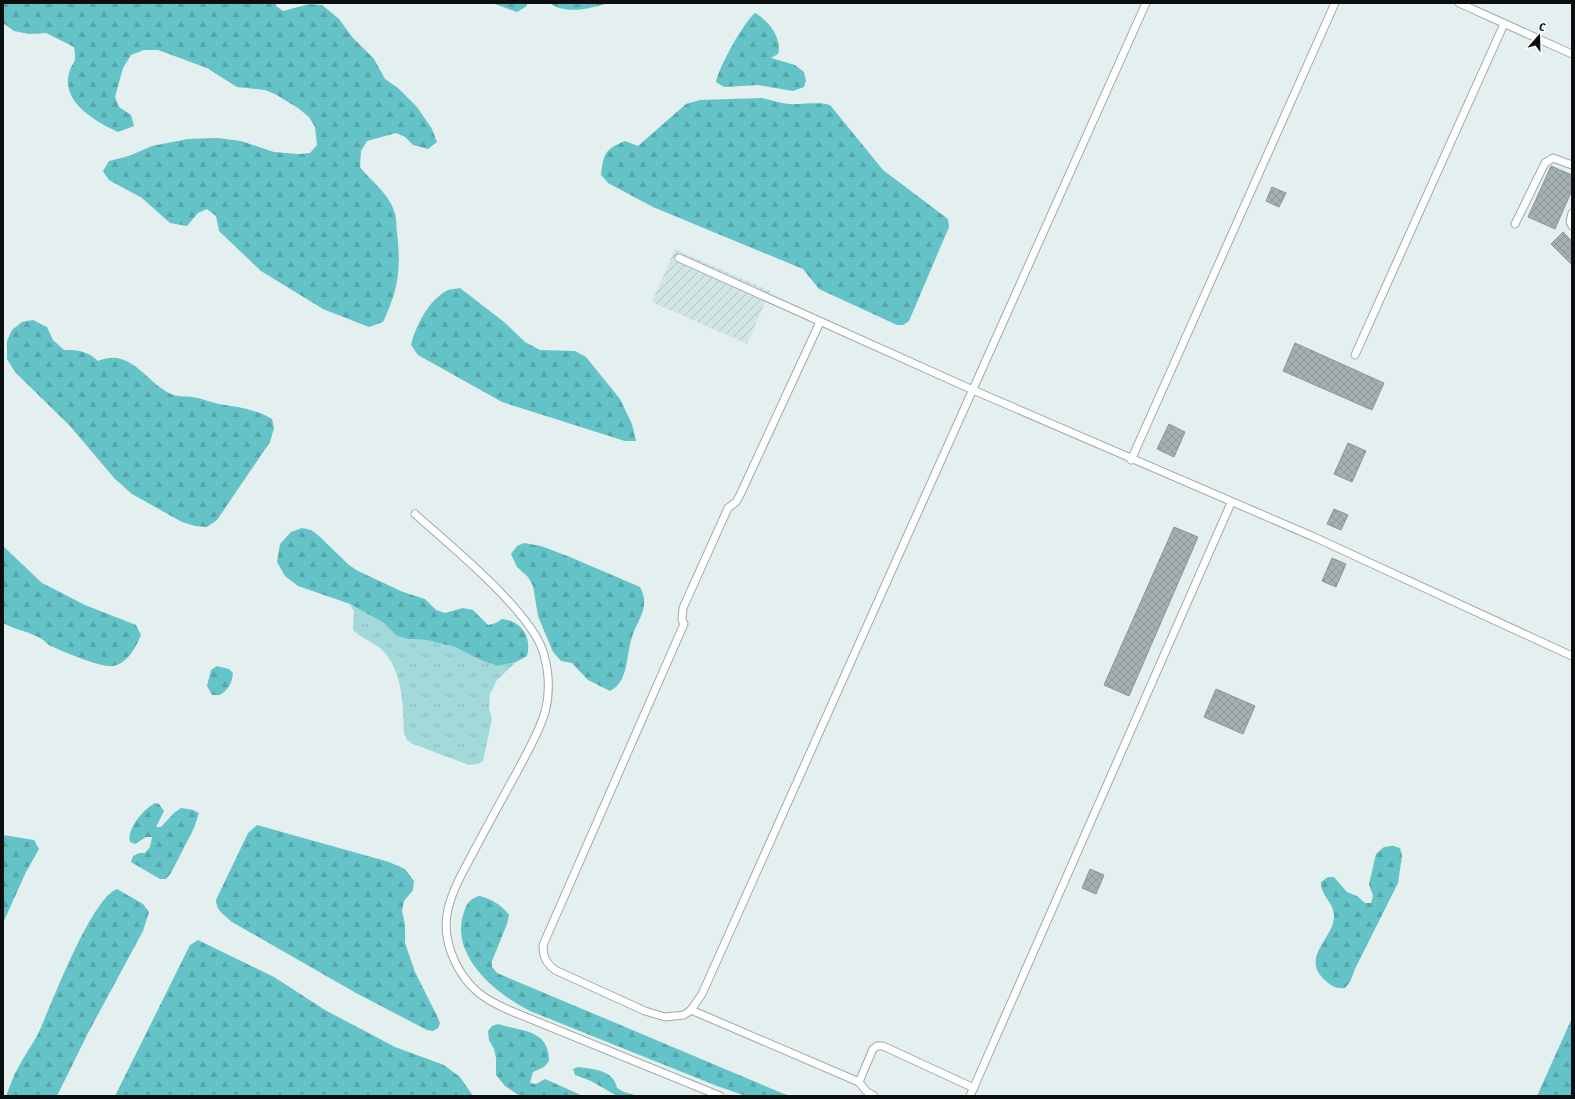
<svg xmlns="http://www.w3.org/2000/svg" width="1575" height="1099" viewBox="0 0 1575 1099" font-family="'Fira Sans Condensed',sans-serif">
<defs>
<pattern id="industrial-furrows" width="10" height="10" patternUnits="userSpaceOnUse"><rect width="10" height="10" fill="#d1e5e5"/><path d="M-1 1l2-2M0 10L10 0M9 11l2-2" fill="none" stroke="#b2c3c3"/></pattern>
<pattern id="grass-tufts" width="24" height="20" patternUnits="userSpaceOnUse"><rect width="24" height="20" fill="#a2dadb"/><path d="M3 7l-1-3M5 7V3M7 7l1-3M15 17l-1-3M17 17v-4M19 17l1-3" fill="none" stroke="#8ababb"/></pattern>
<pattern id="forest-firs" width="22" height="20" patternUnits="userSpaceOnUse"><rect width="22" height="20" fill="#63c3c7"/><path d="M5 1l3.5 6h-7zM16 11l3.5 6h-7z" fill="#55a6aa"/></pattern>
<pattern id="building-cross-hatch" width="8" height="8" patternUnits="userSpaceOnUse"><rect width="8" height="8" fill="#a6b0b1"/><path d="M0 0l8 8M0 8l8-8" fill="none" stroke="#8e9697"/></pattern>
</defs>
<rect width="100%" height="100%" fill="#e4efef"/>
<path fill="url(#industrial-furrows)" d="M675 249 770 291 747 344 652 302Z"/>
<path fill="url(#grass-tufts)" d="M350 604 384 623 397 636 408 639 427 640 455 647 483 661 498 666 516 662 497 680 490 694 489 708 492 719 483 761 478 764 469 765 413 744 407 740 404 733C403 704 403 668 379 647 370 641 361 638 353 630L354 612Z"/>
<g fill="url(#forest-firs)">
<path d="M3 3H277L276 6 283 11 309 4 322 5 339 19 353 38 374 59 385 79 398 88 417 107 432 129 437 142 428 149 413 145 405 137 396 133 367 141 361 151 360 167C371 181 389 194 394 211 397 217 396 226 397 232 401 268 399 289 383 322L369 327 323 309 261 271 219 231 216 216 207 209 198 213 187 226 170 223 142 198 109 180 103 171 109 161 129 156 152 146 188 139 217 138 241 141 274 152 298 154 310 153 317 145 315 127 309 117 298 108 275 94 265 90 237 87 207 68 158 50H144L131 55 123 68 115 97 119 107 131 115 134 126 118 132C97 122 61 103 69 73 73 59 77 66 74 47L46 33 29 34 14 31 3 23Z"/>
<path d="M492 3H527V6L517 12Z"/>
<path d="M609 3C591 8 568 15 551 4Z"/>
<path d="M755 13C768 20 783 39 778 54L771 58 795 65 804 72 806 81 804 87 793 91 758 85 724 87 716 82C719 67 743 23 755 13Z"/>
<path d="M762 98C774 101 785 105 798 104 809 104 818 102 830 105L883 170 948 219 949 227 909 321 903 325H897L819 289 803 269 653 207 608 183 601 175C604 153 604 150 625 141L638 146 686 104 700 100Z"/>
<path d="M460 288 504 322 525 342 540 350 575 351 586 357 620 399 632 424 636 441H625L502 402 418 355 411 345C416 326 428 300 448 290 451 289 457 289 460 288Z"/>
<path d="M33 320 47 327 53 340 64 350C78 350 88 351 98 361 131 347 145 382 171 394 177 397 185 396 192 397 201 398 210 402 219 404 237 407 255 409 272 419L274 428 270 442 217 520 207 527 195 526 182 522 132 494 115 479 70 426 15 372 7 359V341L12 330 22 322Z"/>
<path d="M302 528 311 530 319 536 349 565 358 571 403 592 425 599 436 610 445 613 463 608 473 610 488 625 496 623 502 619C522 621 532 638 527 656L516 662 498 666 483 661 455 647 427 640 408 639 397 636 384 623 350 604 298 586 285 576 277 562 280 544 291 532Z"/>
<path d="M524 543 541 546 570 557 640 587C643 593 645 599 644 605 643 616 635 626 632 637 626 654 629 682 610 691L588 680 572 663 561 661 553 652 538 616 533 586 528 577 517 567 511 554 517 546Z"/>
<path d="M3 546 42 583 85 605 136 625 141 635C136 647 127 664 113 666 102 668 61 651 49 645 46 643 43 639 40 638 28 631 15 630 3 623Z"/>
<path d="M217 666 229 669 233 673C232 683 228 690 220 695H212L207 686 211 670Z"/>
<path d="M155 803 159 804 164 811 156 827H161L174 813 181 808 193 810 199 813 194 828 171 873 166 879H160L131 862 133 856 139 853H145L150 847 152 837H146L135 844 130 842C127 828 143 810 155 803Z"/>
<path d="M257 825 389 862 405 869 414 881 413 890 404 901 402 911 405 924V943L415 972 437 1016 440 1023 438 1028 433 1031 427 1030 356 993 232 922C224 915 216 910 216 900L248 833Z"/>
<path d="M3 835 34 840 39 849 26 872 3 923Z"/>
<path d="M1393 846 1400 848 1402 856 1398 883 1355 969 1350 982 1345 988C1337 989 1331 986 1326 981 1299 957 1334 939 1334 916 1334 902 1320 895 1321 882L1328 877H1334L1347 892 1357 896 1365 903H1371L1373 896 1369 884 1376 854 1384 847Z"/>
<path d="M117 889 143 904 149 912 143 931 88 1033 57 1096H6C10 1087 13 1076 18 1068 24 1056 32 1045 38 1034 52 1004 90 900 117 889Z"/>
<path d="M480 896C492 900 501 904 509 915L507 924 492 961V967L497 973 789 1096H746L717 1086 530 1011C497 994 451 958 463 915 466 905 469 898 480 896Z"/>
<path d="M198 940 274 977 325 1010 395 1047 444 1065 460 1077 473 1096H115L190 945Z"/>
<path d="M1572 1018V1096H1537Z"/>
<path d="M498 1024C522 1032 549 1029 549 1061L544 1067 533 1072 530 1083 536 1084 545 1079 583 1096H520L505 1086 496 1075V1058L494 1049 489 1040 488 1031 492 1026Z"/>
<path d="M578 1067C593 1069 614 1070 617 1088L624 1092 638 1096H617L591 1081 575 1075 573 1069Z"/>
</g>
<g fill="url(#building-cross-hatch)" stroke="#8c9696">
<path d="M1551 166 1572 175V190L1555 229 1528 217Z"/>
<path d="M1272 187 1286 193 1279 207 1266 201Z"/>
<path d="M1563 232 1572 241V265L1551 244Z"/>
<path d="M1295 343 1384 383 1372 410 1283 371Z"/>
<path d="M1169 424 1185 432 1174 457 1157 449Z"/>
<path d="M1348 443 1366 451 1352 482 1334 474Z"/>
<path d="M1334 509 1348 515 1341 530 1327 524Z"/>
<path d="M1174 527 1198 537 1129 696 1104 685Z"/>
<path d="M1332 558 1346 564 1336 587 1322 581Z"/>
<path d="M1216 689 1255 706 1243 734 1204 717Z"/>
<path d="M1090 869 1104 875 1096 894 1082 888Z"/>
</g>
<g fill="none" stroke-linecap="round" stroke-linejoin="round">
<g stroke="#9fa9a9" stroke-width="9">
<g id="lane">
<path d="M1459 3 1572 54"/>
<path d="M1572 213 1570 222 1572 226"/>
<path d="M1515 224 1545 163 1553 158 1572 165"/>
<path d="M679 258 973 390 1314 537 1572 656"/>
<path d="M820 322 740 495 736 502 728 508 683 608 682 620 684 624 543 945C543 957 546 963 555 970L645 1011 665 1017 684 1015 691 1010 702 994 1146 3"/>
<path d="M1355 355 1504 24"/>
<path d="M1131 460 1335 3"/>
<path d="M415 514C448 544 534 613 544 655 549 673 550 693 545 712 539 733 527 752 517 772 503 797 489 823 475 849 465 868 453 888 448 909 440 943 460 983 489 1000 496 1004 504 1008 511 1011L720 1096"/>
<path d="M691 1010 859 1082 873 1049 877 1046H883L974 1088"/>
<path d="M859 1082 866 1091 874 1096"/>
<path d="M970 1096 1231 503"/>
</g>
</g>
<use href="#lane" stroke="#fff" stroke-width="7"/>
</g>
<rect width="1575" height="1099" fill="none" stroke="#0b0f0f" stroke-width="8"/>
<g transform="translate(1539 36) rotate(20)" stroke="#ffffff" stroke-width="3" paint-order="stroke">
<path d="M0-3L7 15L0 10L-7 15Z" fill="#0b0f0f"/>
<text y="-6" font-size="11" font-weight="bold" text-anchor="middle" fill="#0b0f0f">С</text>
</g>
</svg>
